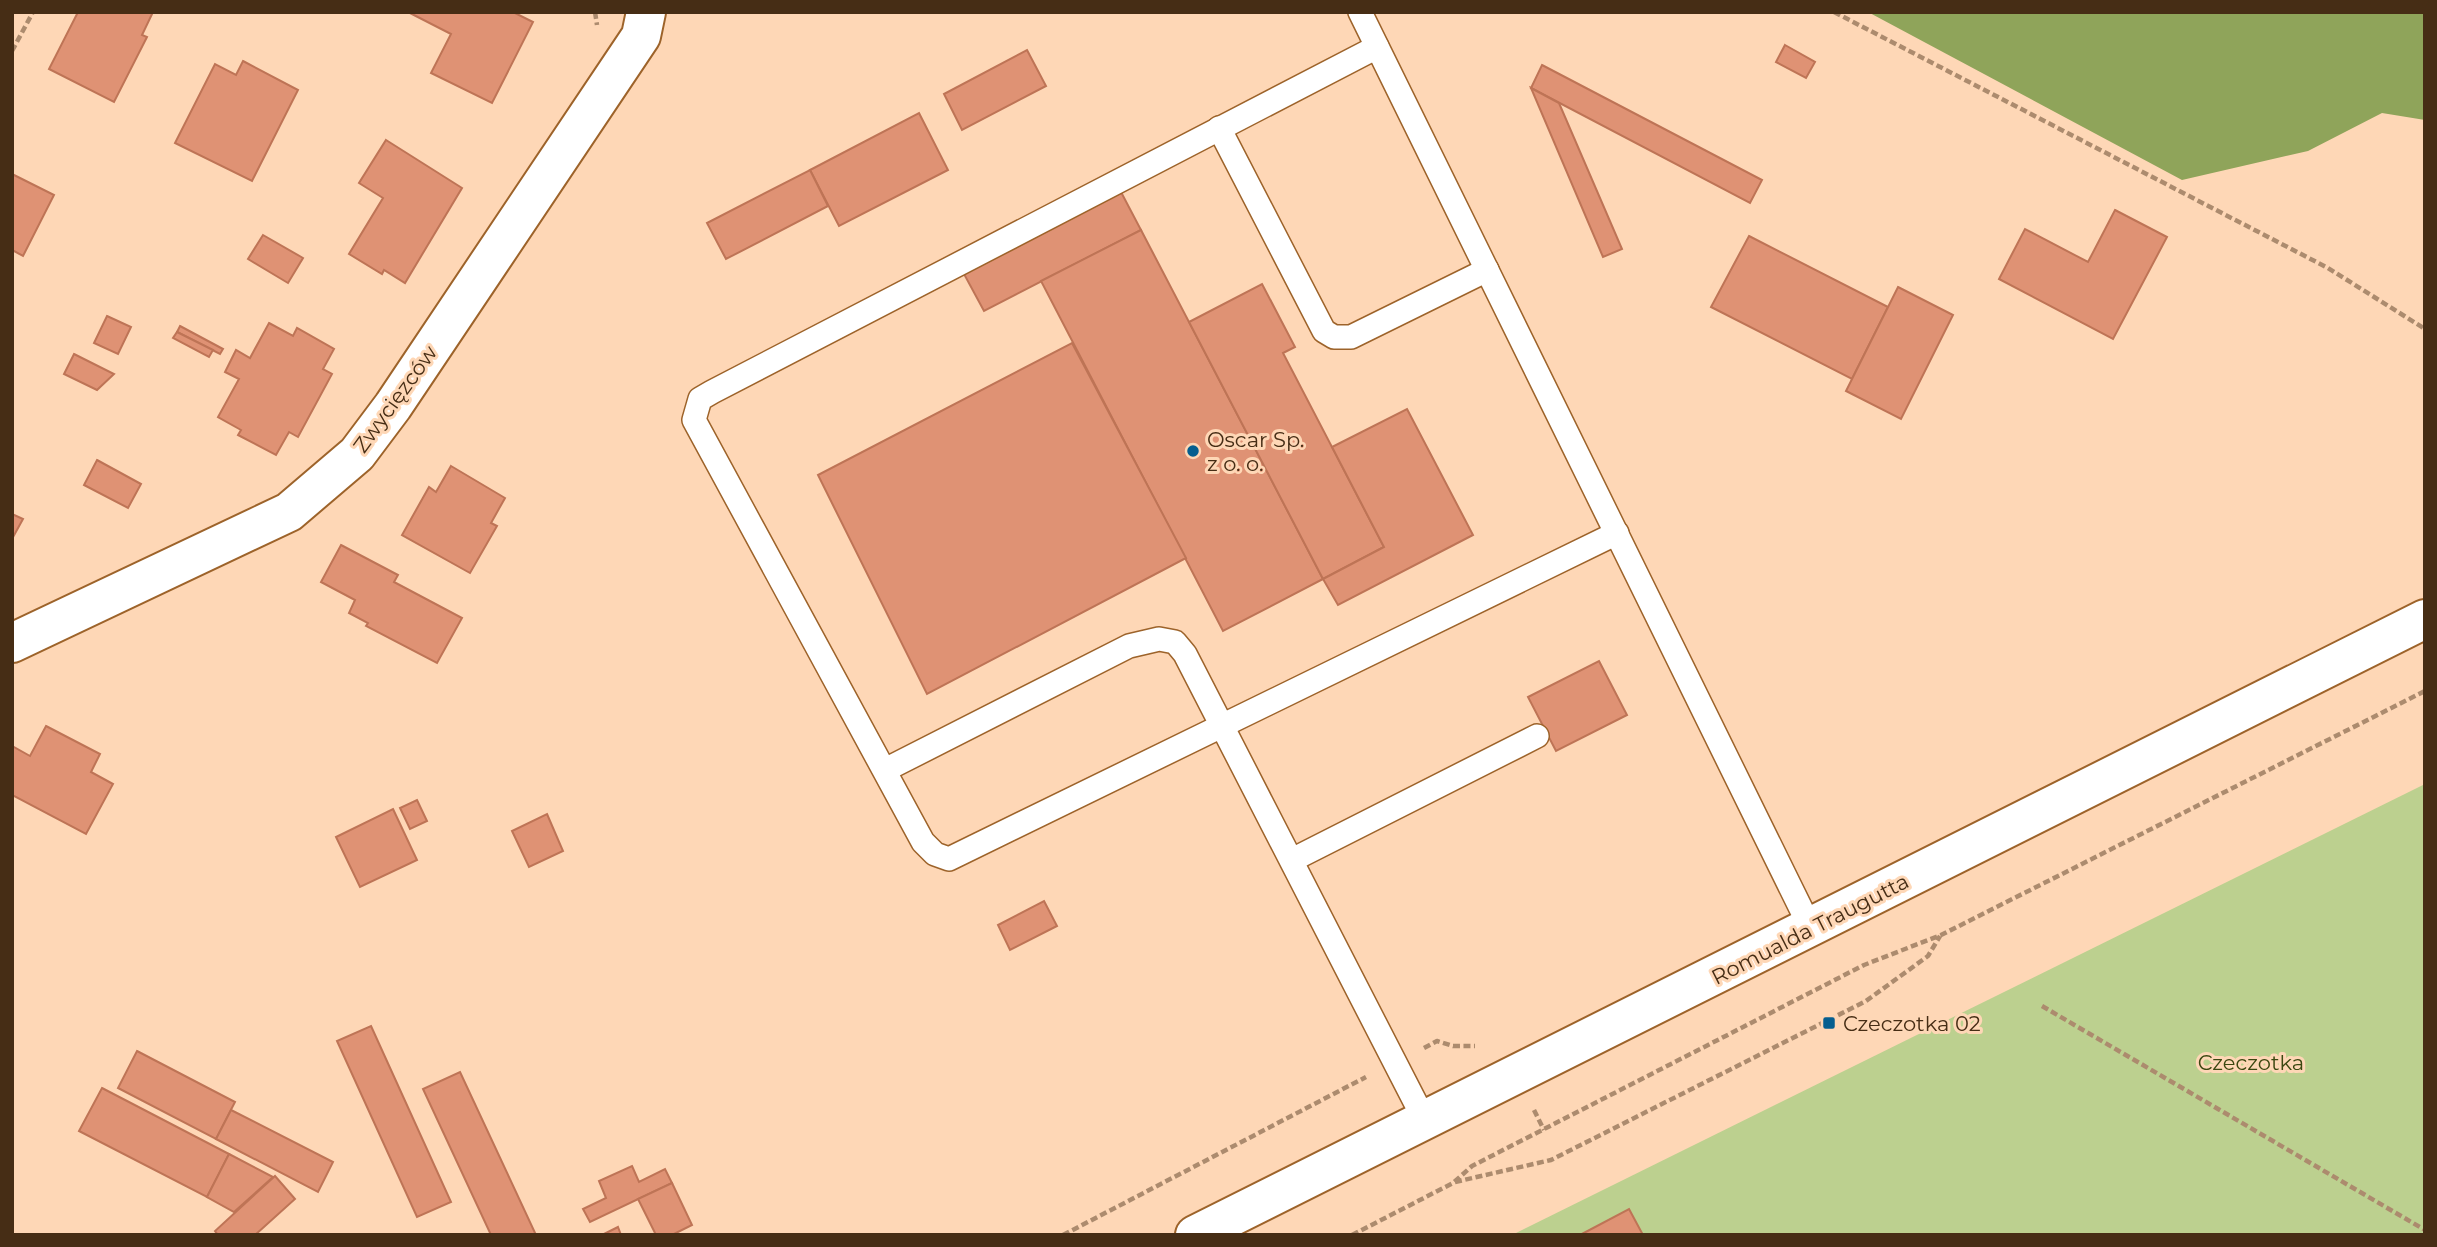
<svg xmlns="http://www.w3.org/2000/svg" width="2437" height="1247" viewBox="0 0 2437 1247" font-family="Montserrat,sans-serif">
<rect width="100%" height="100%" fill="#fed7b6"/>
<path fill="#bcd08f" d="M2425 784V1235H1512Z"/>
<path fill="#8fa45a" d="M1868 12H2425V120L2382 113 2308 151 2182 180Z"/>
<g fill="#df9274" stroke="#be7456" stroke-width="2">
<path d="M78 12H153L142 35 147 37 114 102 49 69Z"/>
<path d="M408 12H513L533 22 492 103 431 73 451 34Z"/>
<path d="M1785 45 1815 62 1806 78 1776 62Z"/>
<path d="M1027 50 1046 86 962 130 944 94Z"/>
<path d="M243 61 298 90 252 181 175 143 215 64 236 75Z"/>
<path d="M1542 65 1762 180 1750 203 1531 88Z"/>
<path d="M1531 88 1559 103 1622 249 1603 257Z"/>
<path d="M919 113 948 170 839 226 810 170Z"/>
<path d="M386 140 462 188 405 283 384 270 382 274 349 254 383 198 359 183Z"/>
<path d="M810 170 828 206 726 259 707 223Z"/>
<path d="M12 174 54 195 23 256 12 250Z"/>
<path d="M1121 192 1141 230 984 311 964 274Z"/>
<path d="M2115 210 2167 237 2113 339 1999 279 2025 229 2088 262Z"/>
<path d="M1141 230 1323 579 1223 631 1041 281Z"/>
<path d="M263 235 303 258 288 283 248 259Z"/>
<path d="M1749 236 1888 307 1852 379 1711 307Z"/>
<path d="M1262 284 1295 347 1283 353 1384 547 1323 579 1189 322Z"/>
<path d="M1898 287 1953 315 1901 419 1846 391Z"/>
<path d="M107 316 131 327 118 354 94 343Z"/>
<path d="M269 323 293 336 297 328 334 349 323 369 332 374 298 437 289 432 276 455 238 435 241 430 218 417 239 379 225 372 236 350 250 358Z"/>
<path d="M180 326 223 349 220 354 177 332Z"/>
<path d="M177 332 213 350 209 357 173 338Z"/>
<path d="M1072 343 1186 558 927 694 818 475Z"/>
<path d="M74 354 114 374 97 390 64 374Z"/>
<path d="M1407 409 1473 535 1338 605 1323 579 1384 547 1332 447Z"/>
<path d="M97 460 141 484 128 508 84 485Z"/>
<path d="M451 466 505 498 491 523 497 526 470 573 402 535 429 487 436 492Z"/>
<path d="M12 514 23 519 12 539Z"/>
<path d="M341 545 398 575 394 582 462 618 437 663 366 626 368 623 349 613 355 600 321 582Z"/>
<path d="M1599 661 1627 715 1556 751 1528 697Z"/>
<path d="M46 726 100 754 91 772 113 784 86 834 12 795V746L30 756Z"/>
<path d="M417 800 427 821 410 829 400 808Z"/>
<path d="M393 809 417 860 360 887 336 837Z"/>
<path d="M547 814 563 851 529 867 512 831Z"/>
<path d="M1044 901 1057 926 1010 950 998 925Z"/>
<path d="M371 1026 451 1202 417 1217 337 1041Z"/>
<path d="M137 1051 235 1102 216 1139 118 1088Z"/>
<path d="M460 1072 536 1235H491L423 1089Z"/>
<path d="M102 1088 229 1154 207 1197 79 1131Z"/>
<path d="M231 1110 333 1162 318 1192 216 1139Z"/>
<path d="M229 1154 273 1177 234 1212 207 1197Z"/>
<path d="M632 1166 639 1182 665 1169 672 1183 590 1222 583 1209 606 1198 599 1181Z"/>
<path d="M275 1176 295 1199 255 1235H218L215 1231Z"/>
<path d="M672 1183 692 1225 672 1235H656L638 1199Z"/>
<path d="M1629 1209 1643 1235H1580Z"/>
<path d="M618 1227 621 1235H602Z"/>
</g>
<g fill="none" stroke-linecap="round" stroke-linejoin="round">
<g stroke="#9d632a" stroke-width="26">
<g id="lane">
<path d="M1360 12 1811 929"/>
<path d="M1377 47 712 392 700 399 694 420 923 842 935 854 949 859 1617 533"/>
<path d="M1219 128 1324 331 1334 337H1351L1487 270"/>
<path d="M885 770 1129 646 1159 639 1175 642 1185 654 1425 1121"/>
<path d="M1292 860 1537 736"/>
</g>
</g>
<g stroke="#9d632a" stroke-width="42">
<path id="street" d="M12 643 289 512 357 454 393 406 641 36 646 12"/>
</g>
<g stroke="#9d632a" stroke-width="42">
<path id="primary" d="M1195 1235 2425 619"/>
</g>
<g stroke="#ac8b6e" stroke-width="4.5" stroke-dasharray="7 3.5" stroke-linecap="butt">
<path d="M595 12 597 25"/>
<path d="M1834 12 2328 268 2425 329"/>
<path d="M12 51 33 12"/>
<path d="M2042 1006 2425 1230"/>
<path d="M1424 1048 1437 1041 1453 1046H1475"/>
<path d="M1534 1110 1544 1130"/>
<path d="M1455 1182 1551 1160 1866 1001 1928 956 1940 936"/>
<path d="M1063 1235 1366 1077"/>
<path d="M1352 1235 1453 1183 1472 1166 1864 965 1941 935 2425 691"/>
</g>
<use href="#lane" stroke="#fff" stroke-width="23"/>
<use href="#street" stroke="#fff" stroke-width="38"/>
<use href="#primary" stroke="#fff" stroke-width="38"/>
</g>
<g fill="#055e8f" stroke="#fed7b6" stroke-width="2.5">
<circle cx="1193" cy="451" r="7"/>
<rect x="1822" y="1016" width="14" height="14" rx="3.5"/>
</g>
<g text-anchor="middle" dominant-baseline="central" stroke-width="6" stroke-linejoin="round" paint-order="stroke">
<g font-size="21" fill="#462d15" stroke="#fed7b6">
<text transform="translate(395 399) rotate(-54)">Zwycięzców</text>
<text transform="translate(1810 929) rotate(-27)">Romualda Traugutta</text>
</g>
<g font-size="21" fill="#462d15" stroke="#fed7b6" text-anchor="start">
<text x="1207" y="439">Oscar Sp.<tspan x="1207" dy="24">z o. o.</tspan></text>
<text x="1843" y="1023">Czeczotka 02</text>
</g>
<g font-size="21" fill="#3a4710" stroke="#fed7b6">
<text x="2251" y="1062">Czeczotka</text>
</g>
</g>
<rect width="2437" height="1247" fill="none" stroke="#462d15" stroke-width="28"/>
</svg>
